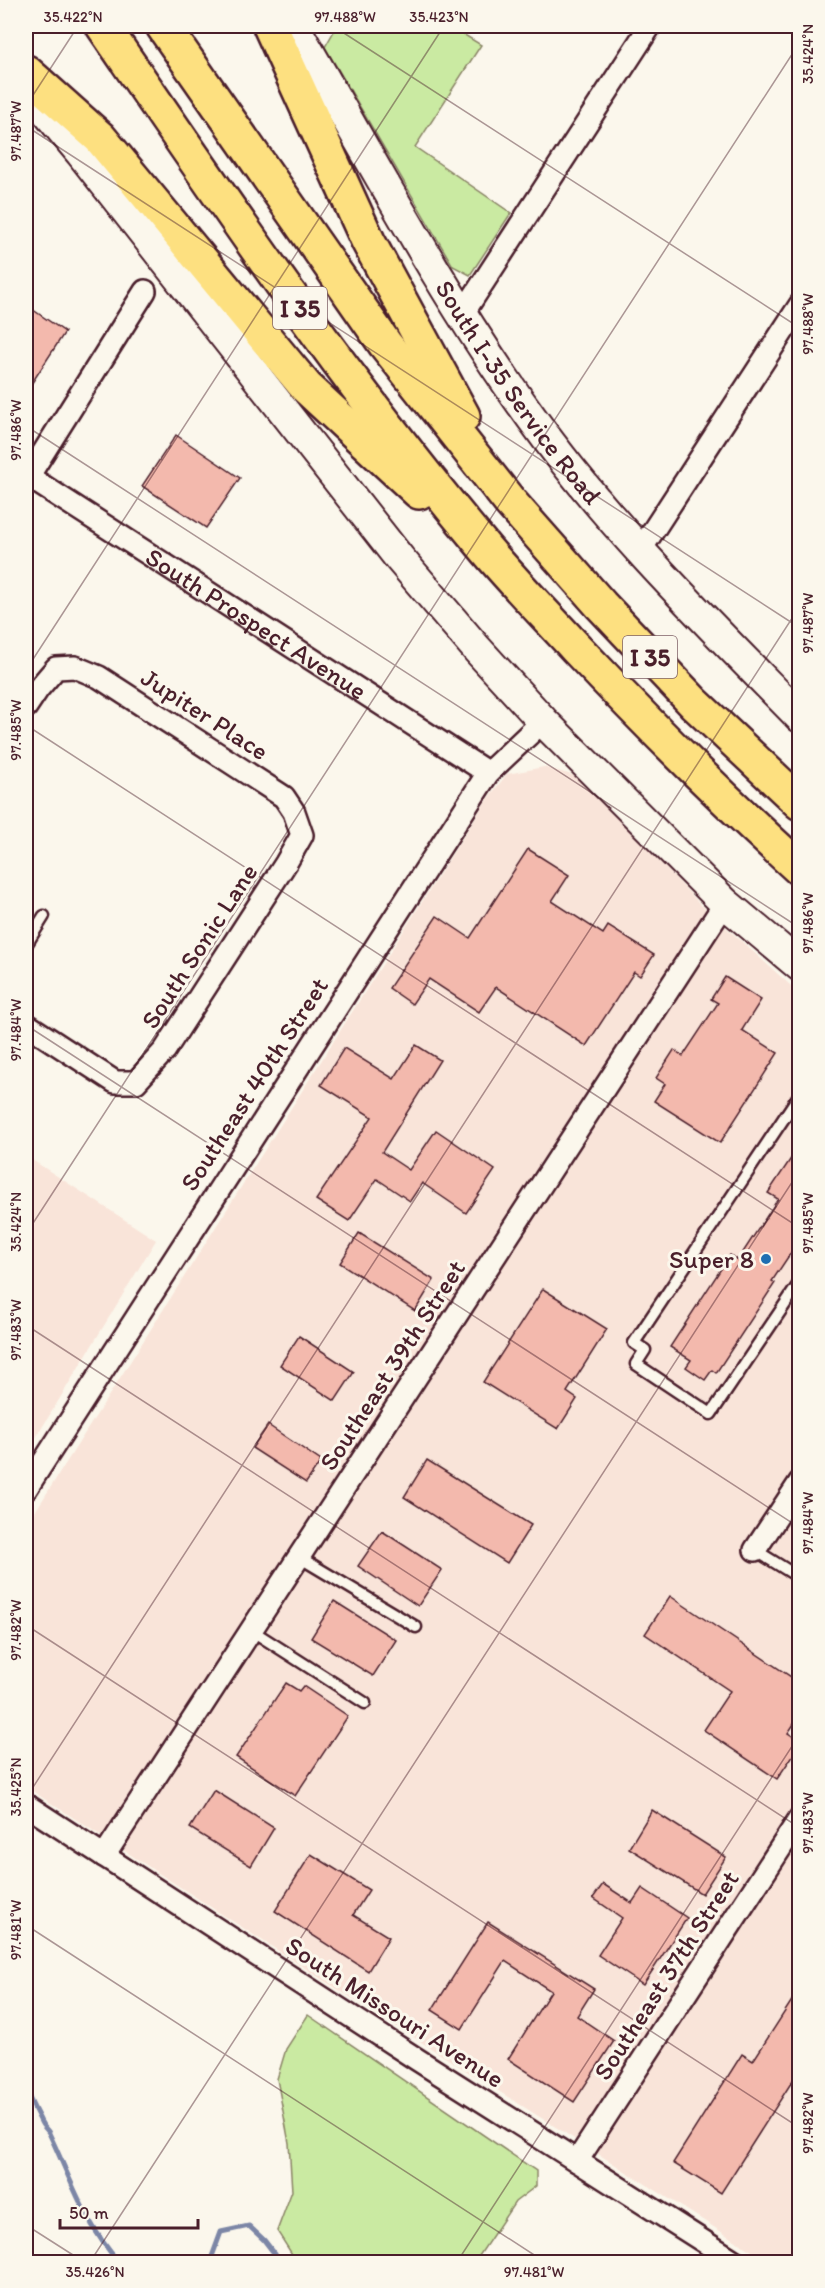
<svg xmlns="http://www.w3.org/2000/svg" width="825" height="2288" viewBox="0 0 825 2288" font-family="Itim,sans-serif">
<rect width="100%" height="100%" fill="#fbf7ec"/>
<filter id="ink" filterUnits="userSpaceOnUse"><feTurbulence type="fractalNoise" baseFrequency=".0167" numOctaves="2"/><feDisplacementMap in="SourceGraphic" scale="12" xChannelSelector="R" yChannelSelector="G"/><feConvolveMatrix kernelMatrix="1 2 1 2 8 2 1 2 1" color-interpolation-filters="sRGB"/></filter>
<g filter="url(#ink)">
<g fill="#f9e4d9">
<path d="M544 767 579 777 701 905 799 993V2262H769L323 1980 26 1787V1526L486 801 507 774Z"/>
<path d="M26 1156 156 1240 26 1454Z"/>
</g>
<g fill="#caeaa2" stroke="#8a8466" stroke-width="1.5">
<path d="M337 26H450L481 45 415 147 511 213 470 275 453 266 325 47Z"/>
<path d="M308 2015 536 2171V2186L515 2202 475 2262H297L277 2231 292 2191 289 2143 277 2079 286 2049Z"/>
</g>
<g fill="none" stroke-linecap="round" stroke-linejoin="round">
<g stroke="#7c86a6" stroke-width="5">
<path d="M26 2090C30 2101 36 2112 41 2122 43 2127 47 2129 49 2133 70 2177 86 2227 119 2262"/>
<path d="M210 2262 221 2232 249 2226 264 2240 281 2262"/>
</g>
</g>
<g fill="#f3b9ad" stroke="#4a1f2b" stroke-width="1.5">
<path d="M26 305 65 332 26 392Z"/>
<path d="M176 435 240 478 206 528 142 486Z"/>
<path d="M528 849 569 875 552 901 603 934 608 926 654 955 640 976 634 972 586 1046 496 987 479 1012 429 979 412 1004 389 988 437 916 470 938Z"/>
<path d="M725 977 761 1000 742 1030 778 1053 720 1143 654 1101 665 1084 656 1078 674 1050 683 1056 718 1003 711 999Z"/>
<path d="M416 1045 440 1060 382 1152 409 1170 436 1130 495 1170 466 1213 422 1183 410 1201 377 1179 349 1221 316 1200 372 1117 321 1085 344 1048 394 1079Z"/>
<path d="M800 1145V1239L772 1281 775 1283 716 1373 712 1370 705 1380 686 1367 691 1360 670 1347 730 1255 738 1260 778 1199 768 1193Z"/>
<path d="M359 1233 434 1280 415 1311 340 1263Z"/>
<path d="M543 1289 607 1329 567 1392 577 1399 558 1429 483 1382Z"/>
<path d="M299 1336 354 1372 335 1401 280 1365Z"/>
<path d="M268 1425 321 1461 306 1483 252 1448Z"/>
<path d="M427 1460 531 1525 507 1563 404 1497Z"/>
<path d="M382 1531 442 1570 418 1606 358 1566Z"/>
<path d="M670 1596 800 1683V1715L788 1733 800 1741V1745L777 1779 704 1730 730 1691 645 1634Z"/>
<path d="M334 1601 396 1640 373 1676 311 1638Z"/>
<path d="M286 1683 299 1691 303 1686 348 1716 295 1796 236 1757Z"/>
<path d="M214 1790 274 1828 251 1866 190 1828Z"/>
<path d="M652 1810 726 1857 702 1894 629 1848Z"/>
<path d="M311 1854 369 1890 353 1915 389 1937 368 1971 275 1911Z"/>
<path d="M603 1884 632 1903 642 1888 687 1918 643 1985 598 1955 622 1918 593 1898Z"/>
<path d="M488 1922 594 1989 577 2016 614 2041 574 2102 508 2059 551 1991 505 1961 462 2029 432 2010Z"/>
<path d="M800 1988V2069L721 2193 673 2163 742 2054 753 2061Z"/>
</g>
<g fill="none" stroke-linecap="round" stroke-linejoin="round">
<g stroke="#4a1f2b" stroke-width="15">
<g id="service">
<path d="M26 945 44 916"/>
<path d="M800 1094 634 1343 645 1350 636 1364 711 1414 800 1282"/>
<path d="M755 1550 800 1578"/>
<path d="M299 1557 416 1627"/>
<path d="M251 1630 365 1703"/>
</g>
</g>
<g stroke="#4a1f2b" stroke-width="26">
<g id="minor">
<path d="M462 315 650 26"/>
<path id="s1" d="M26 475 488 773"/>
<path d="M26 480 145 291"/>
<path d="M640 551 800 305"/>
<path d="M26 707 38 689 56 668 75 667 99 677 284 797 294 812 302 835 286 863 165 1050 136 1082H115L26 1024"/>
<path d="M26 1489 488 773 543 721"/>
<path d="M755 1550 800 1482"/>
<path d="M26 1805 418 2060 736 2262"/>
<path d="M104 1856 725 903"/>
<path d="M577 2161 800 1818"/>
</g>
</g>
<g stroke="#4a1f2b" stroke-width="34">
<g id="secondary">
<path id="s2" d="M294 26C370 157 442 294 531 417 609 526 706 621 800 717"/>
<path d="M26 87 81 153 400 559 477 649 543 721 725 903 800 966"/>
</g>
</g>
<g stroke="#4a1f2b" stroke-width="38">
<g id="motorway">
<path d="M103 26C223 201 343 379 480 542 510 579 544 613 576 648 648 724 722 798 800 869"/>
<path d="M163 26 385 344 510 502 601 605 694 703 800 803"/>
<path d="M270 26 368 241 463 416"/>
<path d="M26 72 100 138 306 387 419 492"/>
</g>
</g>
<use href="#service" stroke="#fbf7ec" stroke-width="10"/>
<use href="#minor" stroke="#fbf7ec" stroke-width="21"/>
<use href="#secondary" stroke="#fbf7ec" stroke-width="30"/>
<use href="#motorway" stroke="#fde080" stroke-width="33"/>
</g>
</g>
<path fill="none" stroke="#4a1f2b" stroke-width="1.5" stroke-opacity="0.45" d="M333 26 800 328M795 26 800 29M26 106 78 26M26 126 800 628M26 426 800 928M26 670 444 26M26 725 800 1228M26 1025 800 1528M26 1234 800 42M26 1325 800 1828M26 1625 800 2128M26 1798 800 606M26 1925 545 2262M26 2225 84 2262M90 2262 800 1170M457 2262 800 1734"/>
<circle fill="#1f6fb2" stroke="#fbf7ec" stroke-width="2" cx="766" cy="1259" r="6"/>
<g text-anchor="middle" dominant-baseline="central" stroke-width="6" stroke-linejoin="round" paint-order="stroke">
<g fill="#fbf7ec" stroke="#7f6065" stroke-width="1.5">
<rect x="273" y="287" width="54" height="42" rx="4.5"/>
<rect x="623" y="636" width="54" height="42" rx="4.5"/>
</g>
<g font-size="24" font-weight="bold" fill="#4a1f2b">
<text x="300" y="308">I 35</text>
<text x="650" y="657">I 35</text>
</g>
<g font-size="26" fill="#4a1f2b" stroke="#fbf7ec">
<text stroke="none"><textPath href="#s2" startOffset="430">South I-35 Service Road</textPath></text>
<text stroke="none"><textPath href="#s1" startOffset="274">South Prospect Avenue</textPath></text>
<text transform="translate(205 714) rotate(33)">Jupiter Place</text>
<text transform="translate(199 946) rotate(-57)">South Sonic Lane</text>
<text transform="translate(254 1084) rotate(-57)">Southeast 40th Street</text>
<text transform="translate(392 1365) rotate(-57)">Southeast 39th Street</text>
<text transform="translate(666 1975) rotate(-57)">Southeast 37th Street</text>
<text transform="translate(395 2012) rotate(33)">South Missouri Avenue</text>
</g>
<g font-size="26" fill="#4a1f2b" stroke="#fbf7ec" text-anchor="end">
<text x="754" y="1259">Super 8</text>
</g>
</g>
<rect width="825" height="2288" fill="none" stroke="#fbf7ec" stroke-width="66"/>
<path d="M60 2219v9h138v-9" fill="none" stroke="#4a1f2b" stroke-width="3"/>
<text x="69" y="2219" font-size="18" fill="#4a1f2b" stroke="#fbf7ec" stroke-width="4.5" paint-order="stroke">50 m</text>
<rect x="33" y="33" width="759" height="2222" fill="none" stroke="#4a1f2b" stroke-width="2"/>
<g font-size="15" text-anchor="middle" fill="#4a1f2b">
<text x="73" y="22">35.422°N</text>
<text x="345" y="22">97.488°W</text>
<text x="439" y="22">35.423°N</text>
<text transform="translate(808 54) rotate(-90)" y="5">35.424°N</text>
<text transform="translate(16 131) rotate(-90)" y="5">97.487°W</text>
<text transform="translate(808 324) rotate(-90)" y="5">97.488°W</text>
<text transform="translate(16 430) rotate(-90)" y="5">97.486°W</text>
<text transform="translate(808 623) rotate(-90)" y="5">97.487°W</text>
<text transform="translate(16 730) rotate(-90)" y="5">97.485°W</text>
<text transform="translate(808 923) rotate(-90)" y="5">97.486°W</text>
<text transform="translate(16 1030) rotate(-90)" y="5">97.484°W</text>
<text transform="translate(16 1222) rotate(-90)" y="5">35.424°N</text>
<text transform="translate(808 1223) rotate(-90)" y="5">97.485°W</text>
<text transform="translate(16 1330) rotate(-90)" y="5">97.483°W</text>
<text transform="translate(808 1523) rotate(-90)" y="5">97.484°W</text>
<text transform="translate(16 1630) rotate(-90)" y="5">97.482°W</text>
<text transform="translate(16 1787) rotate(-90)" y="5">35.425°N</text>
<text transform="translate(808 1823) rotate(-90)" y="5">97.483°W</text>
<text transform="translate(16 1930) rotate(-90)" y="5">97.481°W</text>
<text transform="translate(808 2123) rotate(-90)" y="5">97.482°W</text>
<text x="95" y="2277">35.426°N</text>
<text x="534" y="2277">97.481°W</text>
</g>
</svg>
